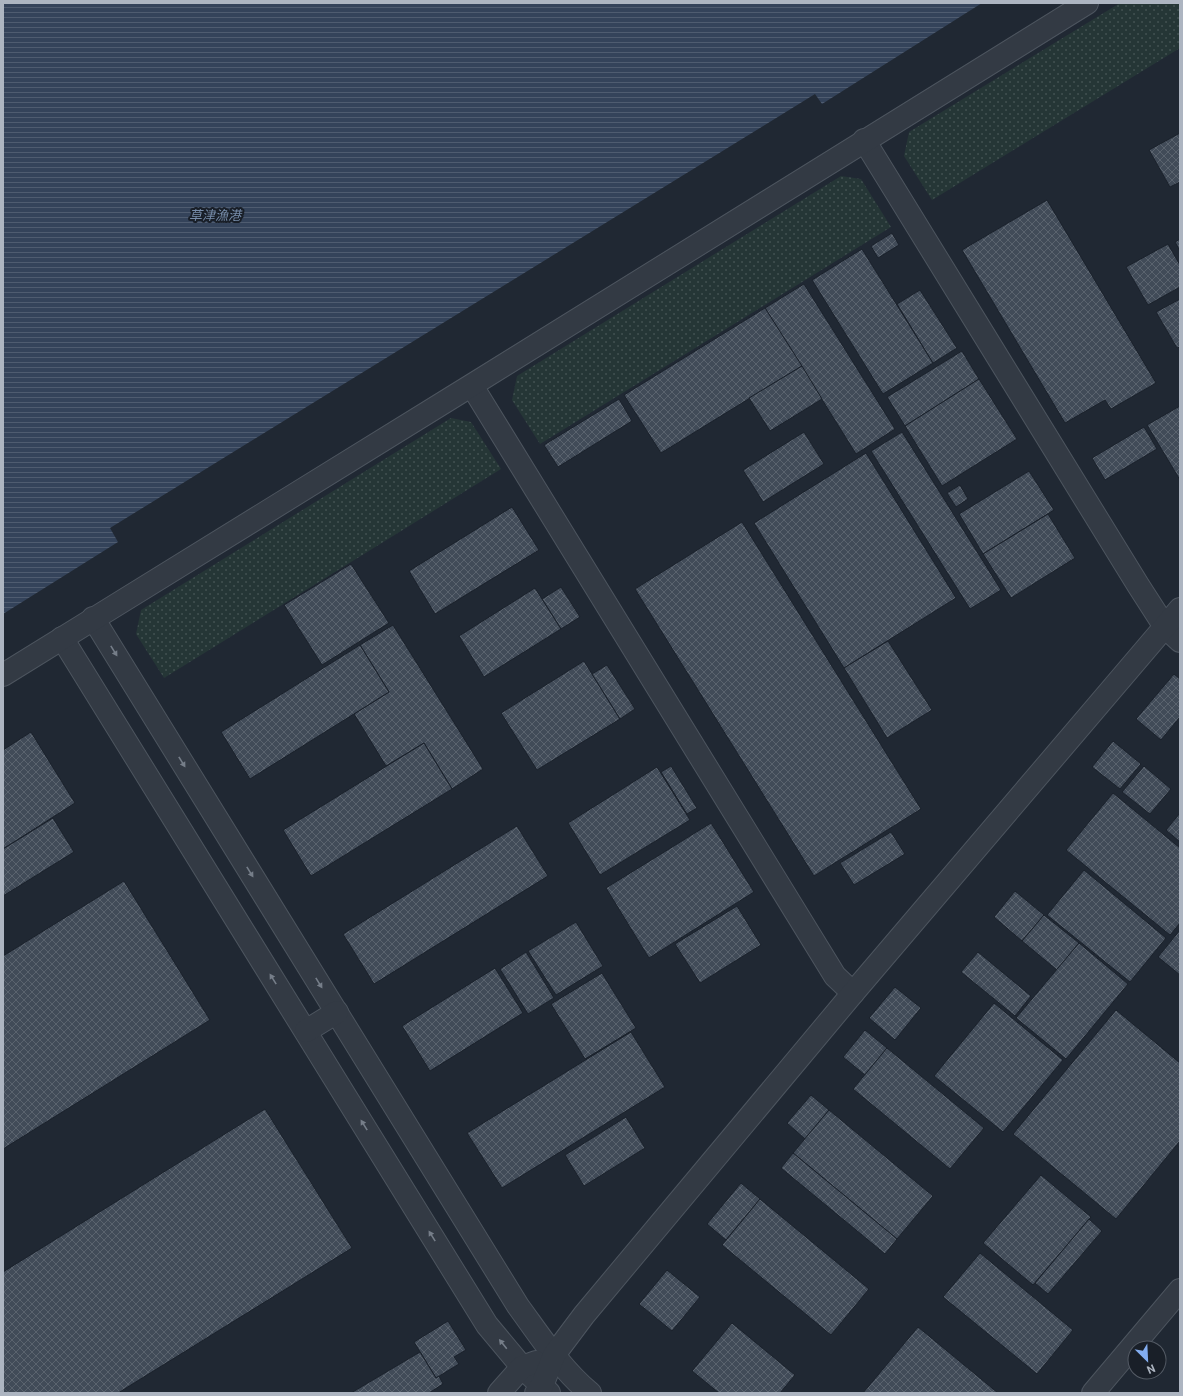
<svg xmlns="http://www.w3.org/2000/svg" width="1183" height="1396" viewBox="0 0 1183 1396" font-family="Roboto,'Noto Sans JP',sans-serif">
<defs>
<pattern id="grass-dots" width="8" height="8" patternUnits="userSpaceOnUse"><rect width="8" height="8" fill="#253636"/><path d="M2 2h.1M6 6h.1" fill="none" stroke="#425151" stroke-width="1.8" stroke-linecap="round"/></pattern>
<pattern id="water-rules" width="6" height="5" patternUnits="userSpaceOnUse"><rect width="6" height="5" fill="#34435a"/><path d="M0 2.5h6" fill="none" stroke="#4f5c70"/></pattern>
<pattern id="building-cross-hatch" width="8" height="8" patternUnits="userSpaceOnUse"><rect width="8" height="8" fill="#414b58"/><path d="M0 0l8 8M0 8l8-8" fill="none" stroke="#5a636e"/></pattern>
</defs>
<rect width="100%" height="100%" fill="#202833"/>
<g fill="url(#grass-dots)">
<path d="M1120 3H1180V48L932 200 904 156 909 132Z"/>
<path d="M841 176 861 179 891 227 540 444 512 400 517 376Z"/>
<path d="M451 418 471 422 501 469 164 678 136 634 141 610Z"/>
</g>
<path fill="url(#water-rules)" d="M3 3H982L822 104 815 94 110 528 118 542 3 614Z"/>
<g fill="url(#building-cross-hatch)" stroke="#1a212b">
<path d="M1180 133V182L1170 187 1149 150Z"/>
<path d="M1047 200 1156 383 1111 409 1105 400 1065 423 962 250Z"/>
<path d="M892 233 899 245 878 258 871 246Z"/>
<path d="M1180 239V251L1175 242Z"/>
<path d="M1168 244 1180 265V287L1148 305 1126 267Z"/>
<path d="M862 249 933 363 883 394 812 280Z"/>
<path d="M804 284 895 429 856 454 765 308Z"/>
<path d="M920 290 957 348 933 363 897 304Z"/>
<path d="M1180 299V347L1177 348 1156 312Z"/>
<path d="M765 308 802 366 661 453 624 395Z"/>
<path d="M962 351 979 379 905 426 887 397Z"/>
<path d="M802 366 822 399 770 431 749 398Z"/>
<path d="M979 379 1017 439 942 486 905 426Z"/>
<path d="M619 399 632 421 558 467 544 445Z"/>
<path d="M1180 406V480L1147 425Z"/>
<path d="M1144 427 1157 449 1105 480 1092 458Z"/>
<path d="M804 432 824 464 763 502 743 470Z"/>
<path d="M902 432 1001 590 970 609 871 451Z"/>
<path d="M866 453 956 598 844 668 754 523Z"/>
<path d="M1029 471 1054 510 983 554 959 514Z"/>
<path d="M960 485 968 499 956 507 947 493Z"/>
<path d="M512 507 539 550 435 614 409 571Z"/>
<path d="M1048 514 1075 558 1011 598 983 554Z"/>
<path d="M742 522 921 809 814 876 635 589Z"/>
<path d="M351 564 389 623 322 665 284 605Z"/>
<path d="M561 587 580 617 561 629 542 599Z"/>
<path d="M535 588 561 629 484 677 459 636Z"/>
<path d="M393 625 483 769 452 789 424 743 386 766 354 714 389 692 360 645Z"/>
<path d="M888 641 932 710 887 738 844 668Z"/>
<path d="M360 645 389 692 250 779 221 732Z"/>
<path d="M584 661 620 719 537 770 501 713Z"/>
<path d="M607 665 635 709 620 719 592 674Z"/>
<path d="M1174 674 1180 679V717L1161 740 1136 719Z"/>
<path d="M31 732 75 803 3 849V750Z"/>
<path d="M1113 741 1141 764 1120 789 1092 767Z"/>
<path d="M424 743 452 789 311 876 283 830Z"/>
<path d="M671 766 697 808 687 814 661 772Z"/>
<path d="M1144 766 1171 789 1150 814 1122 792Z"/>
<path d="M657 767 690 820 600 875 568 823Z"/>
<path d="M1113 793 1180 848V923L1170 935 1066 850Z"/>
<path d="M1180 813V842L1166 830Z"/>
<path d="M53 818 74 852 3 896V849Z"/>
<path d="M711 823 754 892 649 958 606 888Z"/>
<path d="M517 826 548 876 374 984 343 934Z"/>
<path d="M891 832 905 854 854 885 840 863Z"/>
<path d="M1084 870 1166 938 1130 982 1047 915Z"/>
<path d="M124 881 210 1020 3 1149V956Z"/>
<path d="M1015 891 1044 915 1022 941 994 917Z"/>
<path d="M737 906 761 945 700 983 675 944Z"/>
<path d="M1044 915 1079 943 1057 970 1022 941Z"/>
<path d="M576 922 603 966 556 995 528 951Z"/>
<path d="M1180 930V975L1158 957Z"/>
<path d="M1079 943 1128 984 1066 1059 1016 1018Z"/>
<path d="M526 952 554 998 528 1014 500 969Z"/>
<path d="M978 952 1031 996 1015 1016 961 972Z"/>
<path d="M495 968 523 1013 430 1071 402 1026Z"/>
<path d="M602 973 636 1028 585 1059 551 1004Z"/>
<path d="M895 987 921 1008 895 1040 869 1018Z"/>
<path d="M994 1003 1063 1060 1003 1132 934 1076Z"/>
<path d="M1116 1010 1180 1063V1141L1116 1219 1013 1134Z"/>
<path d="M865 1030 887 1048 865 1075 843 1057Z"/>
<path d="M631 1032 665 1087 502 1188 467 1133Z"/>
<path d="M887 1048 984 1128 950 1169 853 1089Z"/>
<path d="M811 1095 829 1110 805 1139 787 1123Z"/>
<path d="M265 1109 352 1248 118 1393H3V1272Z"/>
<path d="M829 1110 933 1196 897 1239 793 1153Z"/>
<path d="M626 1117 645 1148 584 1186 565 1155Z"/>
<path d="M793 1153 897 1239 885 1254 781 1168Z"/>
<path d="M1041 1175 1091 1217 1033 1285 983 1243Z"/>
<path d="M741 1183 760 1199 726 1240 707 1224Z"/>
<path d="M760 1199 869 1289 831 1335 722 1245Z"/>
<path d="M1089 1219 1102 1231 1048 1294 1035 1283Z"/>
<path d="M980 1253 1073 1330 1037 1374 943 1297Z"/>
<path d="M667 1270 700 1297 672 1331 639 1304Z"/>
<path d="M448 1321 466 1350 454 1357 459 1364 436 1378 414 1342Z"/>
<path d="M732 1323 795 1375 780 1393H719L692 1371Z"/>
<path d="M918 1327 998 1393H863Z"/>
<path d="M420 1352 436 1378 439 1376 443 1384 429 1393H351Z"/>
</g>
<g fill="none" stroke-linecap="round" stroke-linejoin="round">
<g stroke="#4d555f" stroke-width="24">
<g id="tertiary">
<path d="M864 140 1138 585 1165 627 1180 641"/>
<path d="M472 386 835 976 853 993"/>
<path d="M93 618 518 1306C540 1336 561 1369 590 1393"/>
<path d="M62 638 487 1325 522 1367 549 1393"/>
<path d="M3 675C159 578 316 483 472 385 677 258 881 129 1087 3"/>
<path d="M306 1031 337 1012"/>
<path d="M499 1393 522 1367 536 1362"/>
<path d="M536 1393 542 1386 554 1355 584 1315 853 993 1180 609"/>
<path d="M1093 1393 1180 1290"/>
</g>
</g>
<use href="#tertiary" stroke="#333a44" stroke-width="22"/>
</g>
<defs><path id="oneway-solid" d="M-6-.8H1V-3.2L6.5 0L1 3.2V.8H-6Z"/></defs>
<g fill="#767e89">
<use href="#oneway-solid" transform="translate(114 651) rotate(58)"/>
<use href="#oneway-solid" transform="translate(182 762) rotate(58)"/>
<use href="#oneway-solid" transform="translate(250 872) rotate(58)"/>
<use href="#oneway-solid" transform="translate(273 979) rotate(-122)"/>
<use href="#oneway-solid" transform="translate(319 983) rotate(58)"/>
<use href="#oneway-solid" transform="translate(364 1125) rotate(-122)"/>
<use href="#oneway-solid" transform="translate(432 1236) rotate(-122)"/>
<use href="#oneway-solid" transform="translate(503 1344) rotate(-129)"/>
</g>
<g text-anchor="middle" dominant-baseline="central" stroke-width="4" stroke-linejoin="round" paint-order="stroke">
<g font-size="13" font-style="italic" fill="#768ca9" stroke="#191f28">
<text x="215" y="215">草津漁港</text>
</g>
</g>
<rect width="1183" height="1396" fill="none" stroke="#adb5c1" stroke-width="8"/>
<g transform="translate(1147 1360) rotate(156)"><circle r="19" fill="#191f28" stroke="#545b65"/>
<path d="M0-3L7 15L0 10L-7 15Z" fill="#83adf0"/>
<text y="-6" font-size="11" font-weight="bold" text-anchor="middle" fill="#adb5c1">N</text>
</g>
</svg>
